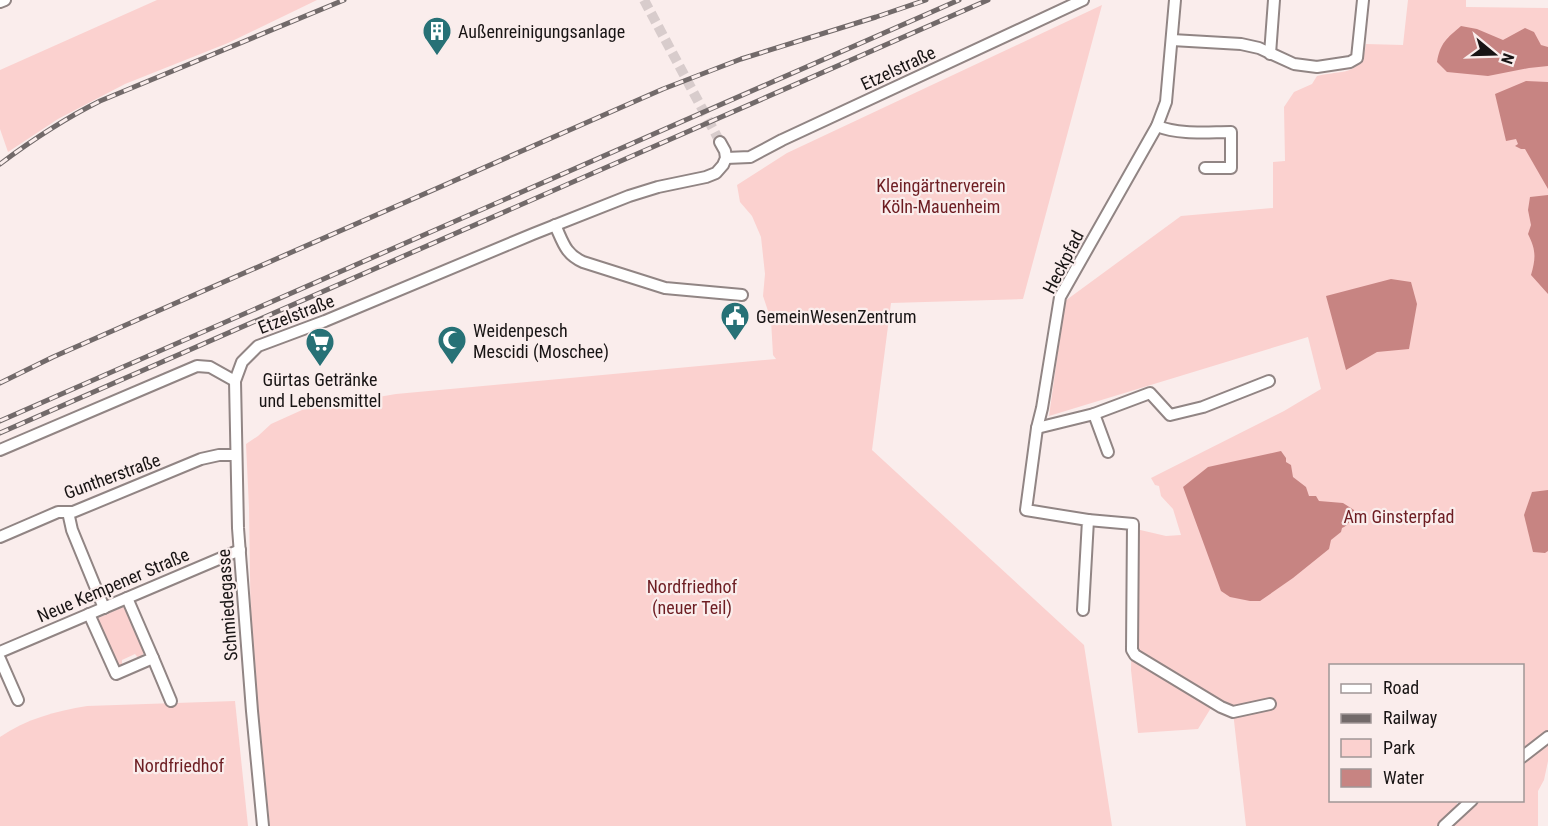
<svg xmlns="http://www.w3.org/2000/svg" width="1548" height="826" viewBox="0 0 1548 826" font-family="'Roboto Condensed',sans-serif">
<rect width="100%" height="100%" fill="#faedec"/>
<g fill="#fbd1cf">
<path d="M157 0H317L228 43 125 84 58 119 8 152 0 129V70Z"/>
<path d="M1408 0H1466V7L1548 8V733L1523 753 1522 666H1330V800L1457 801V809L1440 826H1246L1233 712 1214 703 1198 729 1138 733 1131 670 1133 570 1136 529 1166 536 1181 535 1173 509 1161 496 1159 486 1155 485 1151 478 1284 411 1321 389 1308 337 1049 416 1065 301 1181 216 1273 208V162L1285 161 1284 107 1294 92 1312 84 1317 76C1341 70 1362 77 1366 44L1403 45Z"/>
<path d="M1102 5 1023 299 891 303 872 450 1084 645 1112 826H270L251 640 249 508 246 444 258 436 271 424 302 410 396 394 776 359 773 355 771 320 763 296 765 274 761 237 752 216 740 202 737 185 787 153Z"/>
<path d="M125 606 144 650 143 654 139 659 135 654 122 660V667L116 666 96 619Z"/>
<path d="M235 701 248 826H0V737C26 719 56 711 87 706Z"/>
<path d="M1548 740V761L1544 780 1538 791V826H1451L1479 801 1522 800 1523 763Z"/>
</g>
<g fill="#c78482">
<path d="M1461 26 1477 29 1503 40 1525 28 1534 32 1541 45 1548 47V66L1529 68 1488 76 1447 72 1437 62C1440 43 1447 38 1461 26Z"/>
<path d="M1526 81 1548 82V189L1525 149H1521L1515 146 1518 144 1516 139 1506 141 1495 94Z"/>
<path d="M1548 195V294L1531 275C1536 258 1536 250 1528 234L1531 225 1528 210 1530 197Z"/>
<path d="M1391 279 1411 282 1417 304 1409 349 1377 352 1346 370 1326 296Z"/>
<path d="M1281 451 1286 458V462L1291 465 1293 477 1306 487 1309 496H1316L1319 501 1343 503 1354 510C1354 517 1349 525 1342 528L1341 532 1331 540 1329 549 1293 578 1260 601H1250L1230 597 1221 591 1183 487 1208 467Z"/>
<path d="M1548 490V551L1545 553 1533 552 1524 515 1532 492Z"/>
</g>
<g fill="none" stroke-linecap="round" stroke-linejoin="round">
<path stroke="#d8cccc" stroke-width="10" stroke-dasharray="10 5" stroke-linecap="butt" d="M644 0 720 142"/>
<g stroke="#918584" stroke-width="14">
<g id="minor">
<path d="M0 2 5 0"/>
<path d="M1172 40 1241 44 1259 48 1294 64 1317 67 1350 62 1357 58 1363 0"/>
<path d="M1270 54 1274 0"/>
<path d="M1157 126C1180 135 1207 132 1231 132V168H1205"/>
<path d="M726 158 750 157 782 140 1083 0"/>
<path d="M555 225C563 242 565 254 583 262L665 288 742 295"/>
<path d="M1094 414 1108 452"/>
<path d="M1037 428 1094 414 1150 393 1170 415 1203 407 1269 381"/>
<path d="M0 450 197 366 210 367 235 381"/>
<path d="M68 512 72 530 104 608"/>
<path d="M1088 520 1133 524 1132 650 1135 655 1221 707 1233 712 1270 704"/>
<path d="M0 537 58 512H73L201 459 219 455H236"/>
<path d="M1083 610 1088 520 1026 510 1037 428 1042 408 1060 297 1157 126 1166 102 1175 0"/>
<path d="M89 614 116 674 153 658 127 598"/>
<path d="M0 652 240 550"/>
<path d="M153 658 171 701"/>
<path d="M0 659 18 700"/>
<path d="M1522 757 1548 737"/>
<path d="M263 826 252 711 238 528 235 381 242 362 258 346 325 321 533 234 629 196 658 187 706 177 716 173 723 165 726 158 725 151 720 142"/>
<path d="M1444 826 1472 800"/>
</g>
</g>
<use href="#minor" stroke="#fff" stroke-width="10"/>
<g stroke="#726a6a" stroke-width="5">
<g id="rail">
<path d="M0 164C32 140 64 119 100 101L344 0"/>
<path d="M0 383 53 357 663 89 741 59 876 17 926 0"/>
<path d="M0 421 959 0"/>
<path d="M0 433 988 0"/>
</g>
</g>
<use href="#rail" stroke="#faedec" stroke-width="3" stroke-dasharray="9" stroke-linecap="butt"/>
</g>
<defs>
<g id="building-pin" transform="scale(1.5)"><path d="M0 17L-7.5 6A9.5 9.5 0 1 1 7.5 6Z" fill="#277176" stroke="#faedec"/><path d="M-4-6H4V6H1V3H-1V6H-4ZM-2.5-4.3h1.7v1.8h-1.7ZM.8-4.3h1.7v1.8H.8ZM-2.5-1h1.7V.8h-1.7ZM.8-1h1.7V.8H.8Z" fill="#fff"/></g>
<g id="civic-pin" transform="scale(1.5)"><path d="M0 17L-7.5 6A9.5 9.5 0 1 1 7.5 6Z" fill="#277176" stroke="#faedec"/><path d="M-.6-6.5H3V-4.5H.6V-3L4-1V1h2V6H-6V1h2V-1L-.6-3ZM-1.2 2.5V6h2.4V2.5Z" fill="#fff"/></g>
<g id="mosque-pin" transform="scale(1.5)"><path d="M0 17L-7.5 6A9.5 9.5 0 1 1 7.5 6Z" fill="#277176" stroke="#faedec"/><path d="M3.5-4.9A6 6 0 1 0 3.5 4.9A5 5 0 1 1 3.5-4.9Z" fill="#fff"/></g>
<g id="supermarket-pin" transform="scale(1.5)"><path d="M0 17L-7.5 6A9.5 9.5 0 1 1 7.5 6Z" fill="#277176" stroke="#faedec"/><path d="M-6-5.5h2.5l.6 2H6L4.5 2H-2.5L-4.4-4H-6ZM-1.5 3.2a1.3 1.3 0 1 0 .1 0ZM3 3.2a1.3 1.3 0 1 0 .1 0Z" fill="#fff"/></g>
</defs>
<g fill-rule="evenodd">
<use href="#building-pin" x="437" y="31"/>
<use href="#civic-pin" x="735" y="316"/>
<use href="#mosque-pin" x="452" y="340"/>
<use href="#supermarket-pin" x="320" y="342"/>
</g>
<g text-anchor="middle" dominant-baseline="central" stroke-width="4.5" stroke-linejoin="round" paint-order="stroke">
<g font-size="18" fill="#181414" stroke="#faedec" text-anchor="start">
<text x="458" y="31">Außenreinigungsanlage</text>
<text x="756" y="316">GemeinWesenZentrum</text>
<text x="473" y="330">Weidenpesch<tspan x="473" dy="21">Mescidi (Moschee)</tspan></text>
<text x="320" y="379" text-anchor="middle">Gürtas Getränke<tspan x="320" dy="21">und Lebensmittel</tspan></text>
</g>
<g font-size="18" fill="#181414" stroke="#faedec">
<text transform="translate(898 68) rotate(-25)">Etzelstraße</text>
<text transform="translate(1063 262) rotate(-63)">Heckpfad</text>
<text transform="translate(296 314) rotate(-21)">Etzelstraße</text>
<text transform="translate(112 476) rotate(-20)">Guntherstraße</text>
<text transform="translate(113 585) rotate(-23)">Neue Kempener Straße</text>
<text transform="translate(227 605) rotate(-94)">Schmiedegasse</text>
</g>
<g font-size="18" fill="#6d1d22" stroke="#faedec">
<text x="941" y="185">Kleingärtnerverein<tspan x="941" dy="21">Köln-Mauenheim</tspan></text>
<text x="1399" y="516">Am Ginsterpfad</text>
<text x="692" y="586">Nordfriedhof<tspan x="692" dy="21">(neuer Teil)</tspan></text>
<text x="179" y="765">Nordfriedhof</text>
</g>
</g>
<rect x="1329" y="664" width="195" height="138" fill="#faedec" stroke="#a09696" stroke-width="1.5"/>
<rect x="1341" y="684" width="30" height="9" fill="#ffffff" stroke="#a09696" stroke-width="1.5"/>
<text x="1383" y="694" font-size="18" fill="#181414">Road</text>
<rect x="1341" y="714" width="30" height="9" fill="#726a6a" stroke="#a09696" stroke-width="1.5"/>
<text x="1383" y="724" font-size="18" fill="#181414">Railway</text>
<rect x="1341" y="739" width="30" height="18" fill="#fbd1cf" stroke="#a09696" stroke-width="1.5"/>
<text x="1383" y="754" font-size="18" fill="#181414">Park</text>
<rect x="1341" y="769" width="30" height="18" fill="#c78482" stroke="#a09696" stroke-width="1.5"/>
<text x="1383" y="784" font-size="18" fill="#181414">Water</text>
<g transform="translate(1494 54) rotate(109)" stroke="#faedec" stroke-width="4.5" paint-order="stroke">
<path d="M0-4.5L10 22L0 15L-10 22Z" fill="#181414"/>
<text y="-9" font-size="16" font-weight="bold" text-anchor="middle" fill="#181414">N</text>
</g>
</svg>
